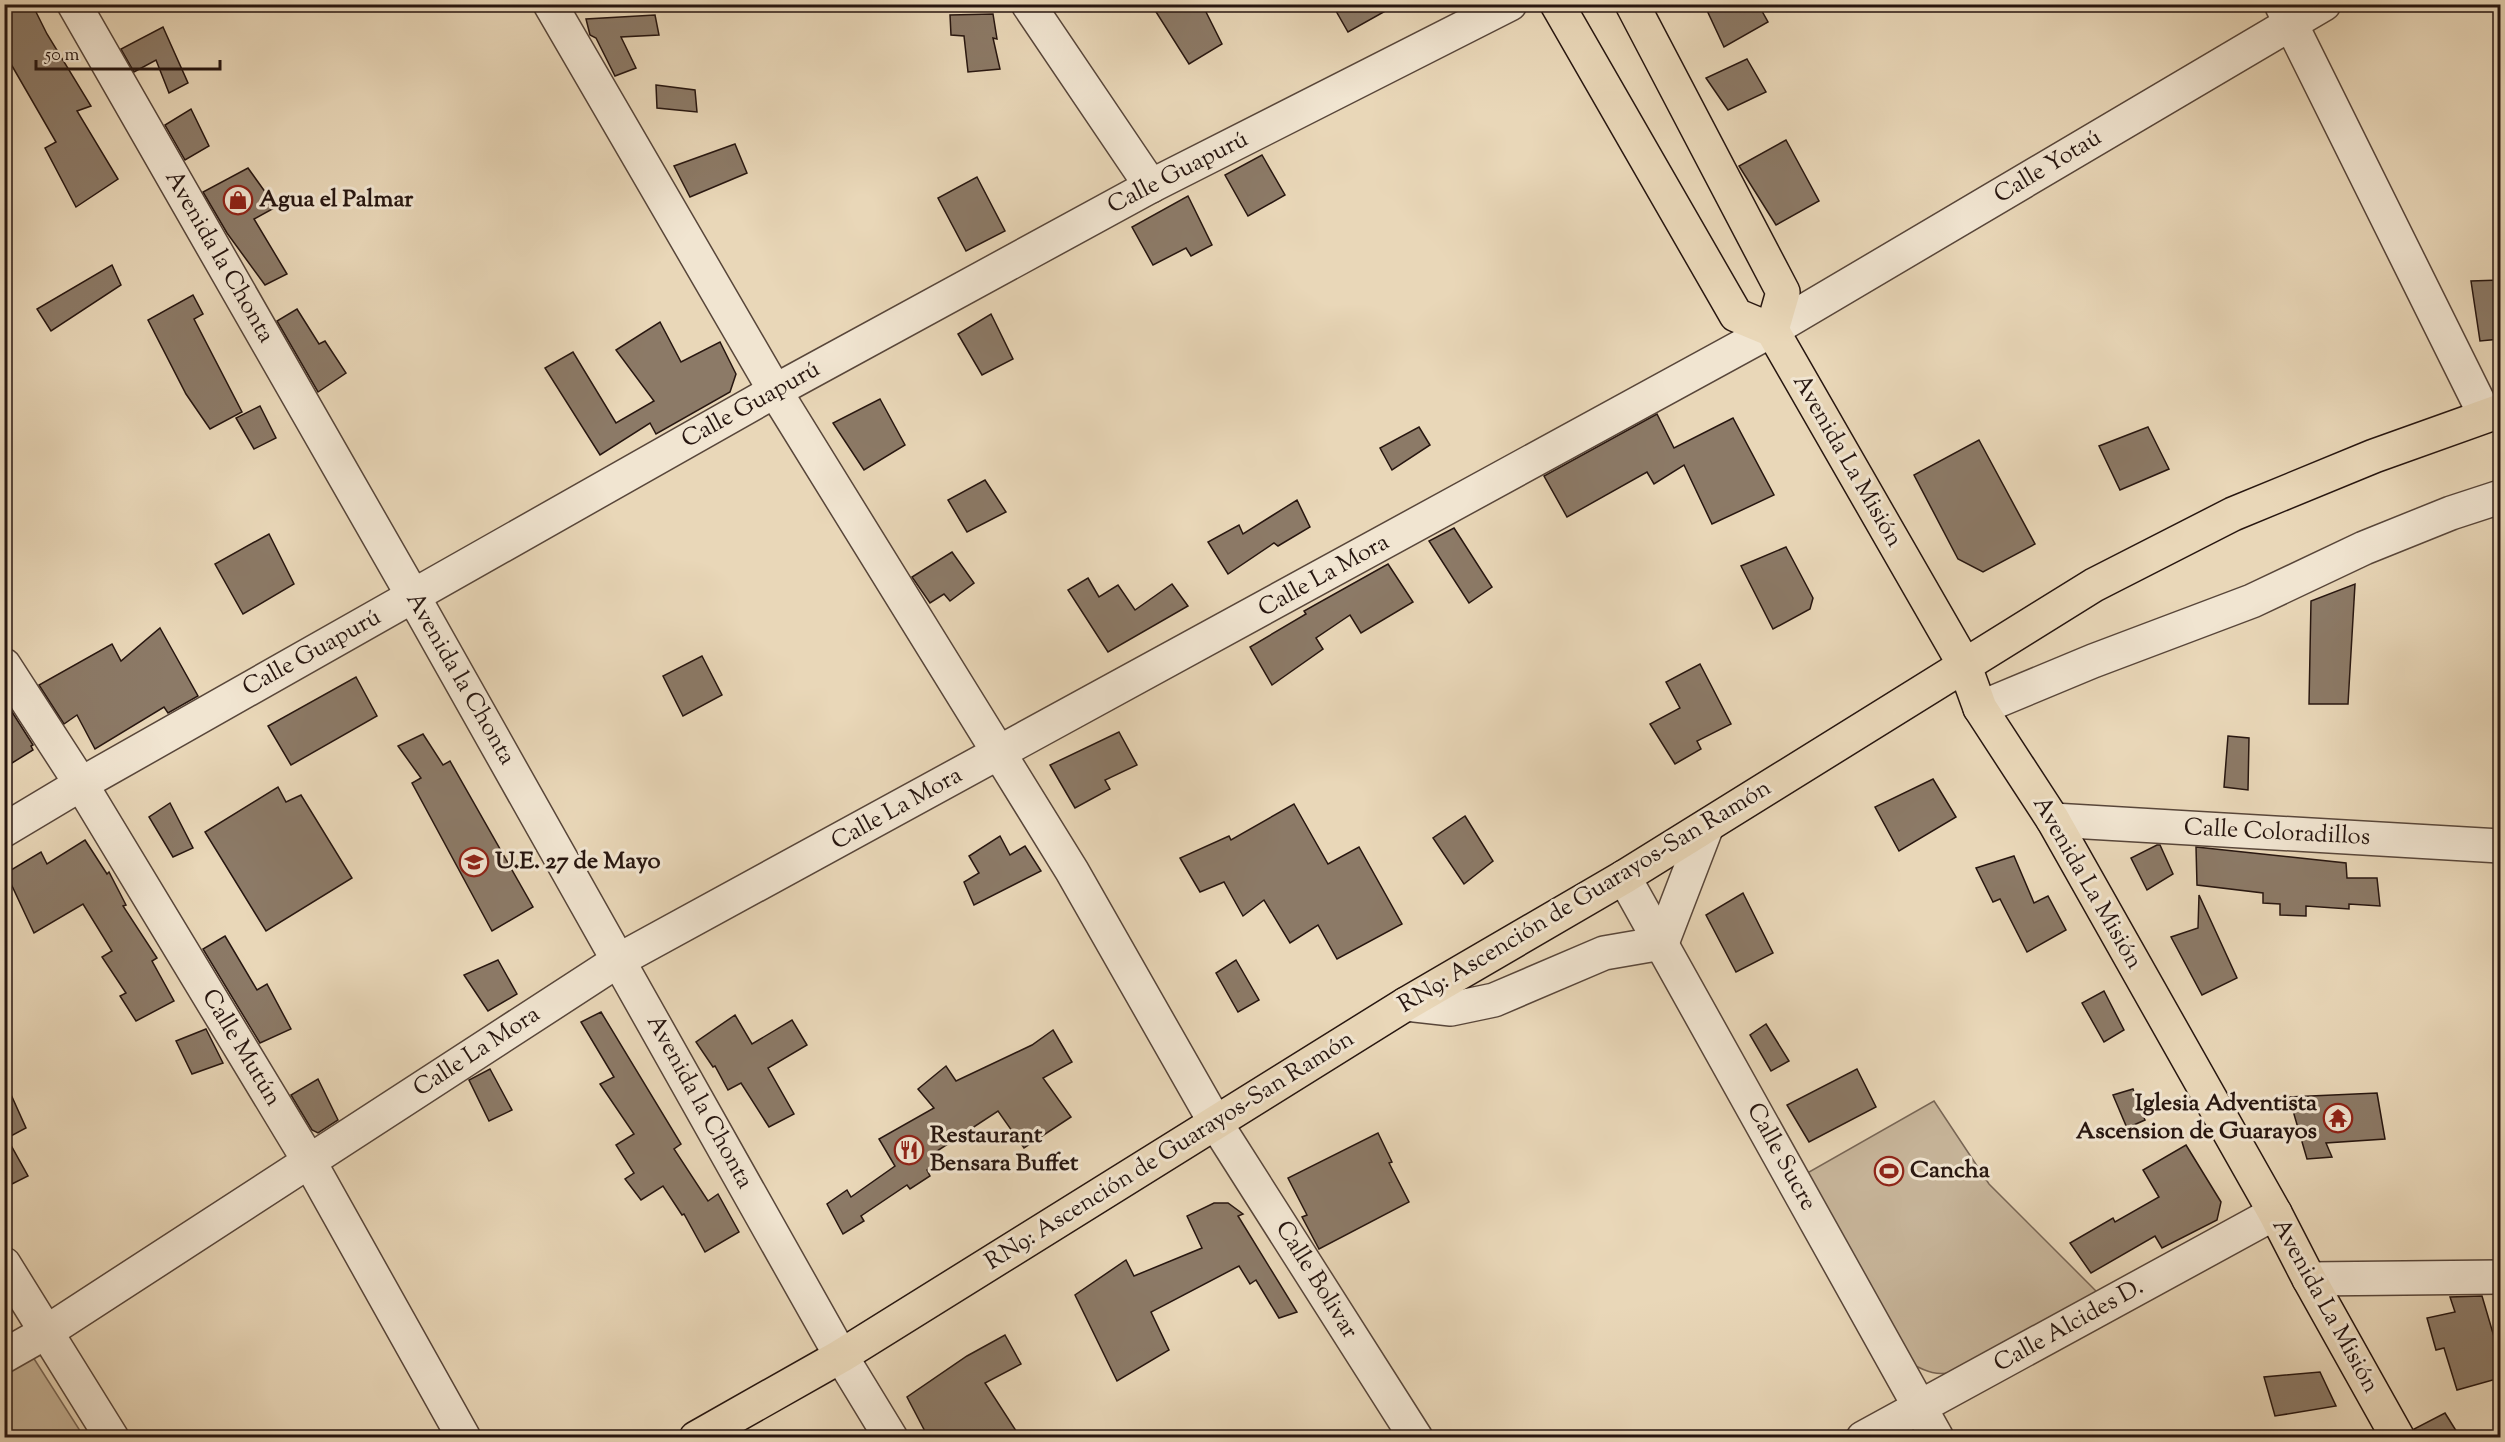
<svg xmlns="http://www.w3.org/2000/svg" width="2505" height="1442" viewBox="0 0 2505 1442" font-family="'Sorts Mill Goudy',serif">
<rect width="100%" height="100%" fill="#e9d7b8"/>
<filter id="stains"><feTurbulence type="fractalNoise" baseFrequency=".00333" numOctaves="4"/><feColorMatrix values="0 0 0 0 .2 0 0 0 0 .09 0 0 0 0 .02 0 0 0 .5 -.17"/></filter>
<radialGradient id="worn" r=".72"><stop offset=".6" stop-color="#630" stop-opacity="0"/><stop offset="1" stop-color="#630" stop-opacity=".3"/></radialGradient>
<g fill="#c8b69b" stroke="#786656" stroke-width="1.5">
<path d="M1934 1101 1989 1184 2098 1293 1954 1372C1937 1376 1927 1372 1912 1364L1802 1176Z"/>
<path d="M31 1354 84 1437 5 1438V1371Z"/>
</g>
<g fill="#8c7a67" stroke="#271610" stroke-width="1.5">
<path d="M4 4H32L47 34 91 106 77 111 118 179 76 207 45 148 56 142 4 52Z"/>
<path d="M1151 4H1202L1222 44 1189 64Z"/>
<path d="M1332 4H1398L1348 32Z"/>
<path d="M1704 4H1758L1768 22 1724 47Z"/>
<path d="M993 14 997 39 993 38 1000 69 968 72 964 36 951 35 950 15Z"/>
<path d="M655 15 659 35 621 37 636 68 615 76 596 38 590 35 586 19Z"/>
<path d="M163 27 188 83 169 93 156 60 134 72 121 49Z"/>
<path d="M1747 59 1766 92 1728 110 1706 78Z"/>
<path d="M656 85 695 90 697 112 657 108Z"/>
<path d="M191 109 209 146 185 160 165 125Z"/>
<path d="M1786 140 1819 201 1776 225 1739 166Z"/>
<path d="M735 144 747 173 690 197 674 166Z"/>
<path d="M1262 155 1285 195 1248 216 1225 175Z"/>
<path d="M248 168 276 207 254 219 287 274 265 285 227 233 203 192Z"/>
<path d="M977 177 1005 231 966 251 938 198Z"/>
<path d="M1188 196 1212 245 1191 256 1186 248 1153 265 1132 227Z"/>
<path d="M112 265 121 285 51 331 37 309Z"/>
<path d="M2500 280V339L2480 341 2471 281Z"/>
<path d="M193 295 203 314 194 319 242 412 210 429 186 394 148 320Z"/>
<path d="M297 309 319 344 325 341 346 373 318 392 277 321Z"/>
<path d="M991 314 1013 359 982 375 958 334Z"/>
<path d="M660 322 681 362 720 342 736 374 730 392 656 434 650 423 600 455 545 368 573 352 616 423 654 401 616 350Z"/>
<path d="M880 399 905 445 864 470 833 423Z"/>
<path d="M260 406 276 438 254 449 236 418Z"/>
<path d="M1657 414 1674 448 1733 418 1774 495 1712 524 1684 465 1654 484 1647 472 1567 517 1544 476Z"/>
<path d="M1419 427 1430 445 1392 470 1380 448Z"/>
<path d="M2148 427 2169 469 2120 490 2099 446Z"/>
<path d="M1979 440 2035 544 1983 572 1958 559 1914 475Z"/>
<path d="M985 480 1006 512 967 532 948 500Z"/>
<path d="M1297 500 1310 527 1278 546 1274 543 1228 574 1208 542 1239 525 1243 534Z"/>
<path d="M1454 528 1492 587 1469 603 1429 541Z"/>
<path d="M269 534 294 584 243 614 215 564Z"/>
<path d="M1786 547 1813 598 1810 609 1773 629 1741 566Z"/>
<path d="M952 552 974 583 950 601 944 594 930 603 912 577Z"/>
<path d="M1388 564 1413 602 1361 633 1350 615 1316 638 1323 649 1272 685 1250 647 1306 614 1304 611Z"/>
<path d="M1088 578 1099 597 1118 585 1135 610 1172 584 1188 606 1108 652 1068 590Z"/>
<path d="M2355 584 2348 704H2309L2311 601Z"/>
<path d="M160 628 198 696 168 713 164 707 95 749 77 715 64 724 39 685 112 644 121 661Z"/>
<path d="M702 656 722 695 683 716 663 676Z"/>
<path d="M1700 664 1731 724 1697 741 1701 749 1675 764 1650 724 1680 708 1666 682Z"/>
<path d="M356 677 377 716 291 765 268 726Z"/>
<path d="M7 704 33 745 31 746 33 750 4 768Z"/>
<path d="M1119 732 1137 765 1105 780 1110 789 1075 808 1050 765Z"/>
<path d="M423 734 443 765 450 761 533 907 492 931 412 783 421 778 398 746Z"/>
<path d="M2228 736 2249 738 2248 790 2224 787Z"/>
<path d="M1933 779 1956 817 1899 851 1875 807Z"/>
<path d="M278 787 286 802 301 795 352 878 266 931 205 832Z"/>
<path d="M170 803 193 848 173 857 149 817Z"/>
<path d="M1294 804 1328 864 1359 847 1402 924 1337 959 1318 925 1290 943 1264 900 1243 916 1224 882 1200 892 1180 858 1229 836 1231 840Z"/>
<path d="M1465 816 1493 861 1464 884 1433 838Z"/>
<path d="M1000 836 1010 855 1025 846 1041 871 974 905 964 882 979 873 969 856Z"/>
<path d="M85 840 107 874 109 872 126 905 123 906 157 958 152 961 174 1001 136 1021 120 996 126 993 102 957 112 951 83 904 34 933 6 873 41 852 47 864Z"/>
<path d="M2157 845H2160L2173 874 2147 890 2131 858Z"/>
<path d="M2196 847 2346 863 2347 878H2377L2380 906 2349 904V909L2306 906V916L2280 915V904L2263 903V893L2197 885Z"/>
<path d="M2014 856 2034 903 2048 896 2066 930 2027 952 2000 899 1993 902 1976 868Z"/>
<path d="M1743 893 1773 953 1736 972 1706 915Z"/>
<path d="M2199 895 2237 978 2202 995 2171 937 2198 928Z"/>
<path d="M225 936 257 990 267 984 291 1029 260 1043 203 949Z"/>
<path d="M498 960 517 994 488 1011 464 975Z"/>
<path d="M1236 960 1259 1000 1238 1012 1216 973Z"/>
<path d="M2104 991 2124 1030 2104 1042 2082 1003Z"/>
<path d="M601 1012 681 1144 674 1149 708 1201 718 1194 739 1232 705 1252 684 1214 682 1215 663 1186 641 1200 625 1179 634 1173 616 1145 634 1134 600 1084 614 1077 581 1022Z"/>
<path d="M735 1015 752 1044 792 1020 807 1045 768 1068 794 1114 769 1127 741 1083 728 1090 715 1066 713 1067 696 1042Z"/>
<path d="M1766 1024 1789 1061 1771 1071 1750 1035Z"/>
<path d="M206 1029 223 1063 192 1074 176 1041Z"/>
<path d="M1053 1030 1072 1062 1043 1078 1071 1117 1024 1148 998 1111 934 1153 939 1161 927 1170 930 1176 910 1189 907 1185 861 1216 864 1221 843 1234 827 1204 847 1190 851 1197 895 1166 879 1139 934 1108 918 1089 946 1066 956 1081 1032 1045Z"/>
<path d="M490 1069 512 1110 489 1121 469 1080Z"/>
<path d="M1857 1069 1876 1107 1809 1142 1787 1105Z"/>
<path d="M4 1079 26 1128 7 1138 28 1176 4 1188Z"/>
<path d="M318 1079 338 1120 318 1133 312 1130 291 1095Z"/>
<path d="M2133 1089 2145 1120 2127 1128 2113 1095Z"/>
<path d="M2377 1093 2385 1139 2326 1143 2332 1157 2307 1159 2289 1097Z"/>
<path d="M1378 1133 1392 1162 1389 1163 1409 1202 1319 1249 1302 1217 1307 1215 1288 1178Z"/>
<path d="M2186 1145 2221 1202 2217 1220 2162 1248 2155 1236 2091 1273 2070 1243 2113 1218 2115 1222 2159 1197 2143 1170Z"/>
<path d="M1214 1203H1228L1243 1214 1238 1216 1297 1312 1279 1318 1256 1280 1250 1284 1239 1266 1151 1312 1169 1350 1117 1381 1075 1295 1126 1260 1134 1276 1202 1248 1187 1216Z"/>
<path d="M2482 1296 2500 1357V1378L2457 1390 2444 1348 2436 1350 2427 1318 2455 1312 2450 1297Z"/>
<path d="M1005 1335 1021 1364 985 1383 1020 1437H928L907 1397 967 1356Z"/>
<path d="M2320 1372 2336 1406 2275 1416 2264 1377Z"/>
<path d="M2445 1413 2460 1437H2417L2414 1429Z"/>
</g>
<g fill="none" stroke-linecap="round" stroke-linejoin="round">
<g stroke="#58463a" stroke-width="36">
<g id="minor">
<path d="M74 4 413 596 841 1356 891 1438"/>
<path d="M550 4 775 391 1072 871 1215 1122 1416 1438"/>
<path d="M1028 4 1151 186"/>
<path d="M2282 6 2485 415"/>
<path d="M4 665 81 784 309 1161 464 1438"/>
<path d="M1980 708 2093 661 2252 601 2364 548 2451 513 2500 497"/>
<path d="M2053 820 2500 846"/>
<path d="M4 830 81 784 775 391 1151 186 1510 4"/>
<path d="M1624 877 1937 1438"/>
<path d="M1406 1004 1451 1009 1494 1000 1604 953 1662 943 1707 826"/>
<path d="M4 1264 112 1438"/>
<path d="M2309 1279 2500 1277"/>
<path d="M4 1356 48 1331 619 960 1772 330 2324 4"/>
<path d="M1863 1438 2275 1213"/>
</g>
</g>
<g stroke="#271610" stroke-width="36">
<g id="major">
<path d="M1557 4 1736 315 1772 330 1964 664 1980 708 2053 820 2275 1213 2309 1279 2398 1438"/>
<path d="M1632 4 1783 292 1772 330"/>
</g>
</g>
<g stroke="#271610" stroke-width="36">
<path id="highway" d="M696 1438 841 1356 1406 1004 1624 877 2094 585 2233 514 2374 456 2500 411"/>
</g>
<use href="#minor" stroke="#f1e5d1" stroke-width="33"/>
<use href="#major" stroke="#e9d7b8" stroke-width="33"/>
<use href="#highway" stroke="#e9d7b8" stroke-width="33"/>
</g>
<defs>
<g id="shop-ring" transform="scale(1.5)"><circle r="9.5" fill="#f1e5d1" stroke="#8f2418" stroke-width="1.5"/><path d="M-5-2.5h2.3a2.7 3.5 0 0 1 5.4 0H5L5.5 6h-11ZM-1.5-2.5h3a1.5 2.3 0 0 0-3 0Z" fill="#8f2418"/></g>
<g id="school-ring" transform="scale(1.5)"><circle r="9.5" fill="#f1e5d1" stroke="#8f2418" stroke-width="1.5"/><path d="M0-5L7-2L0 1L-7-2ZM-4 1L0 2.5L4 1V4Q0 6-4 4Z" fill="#8f2418"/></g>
<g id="temple-ring" transform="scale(1.5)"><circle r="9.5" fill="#f1e5d1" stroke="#8f2418" stroke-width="1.5"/><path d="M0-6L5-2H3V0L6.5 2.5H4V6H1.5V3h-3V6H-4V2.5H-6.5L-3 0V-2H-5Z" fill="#8f2418"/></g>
<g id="restaurant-ring" transform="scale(1.5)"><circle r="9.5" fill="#f1e5d1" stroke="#8f2418" stroke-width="1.5"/><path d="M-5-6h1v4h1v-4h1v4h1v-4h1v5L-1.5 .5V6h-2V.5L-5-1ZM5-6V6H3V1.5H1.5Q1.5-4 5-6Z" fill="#8f2418"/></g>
<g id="stadium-ring" transform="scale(1.5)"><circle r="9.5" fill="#f1e5d1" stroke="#8f2418" stroke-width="1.5"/><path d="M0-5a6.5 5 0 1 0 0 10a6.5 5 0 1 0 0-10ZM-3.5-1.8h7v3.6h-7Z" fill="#8f2418"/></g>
</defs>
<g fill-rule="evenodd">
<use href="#shop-ring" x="238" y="200"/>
<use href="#school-ring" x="474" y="862"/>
<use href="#temple-ring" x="2338" y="1118"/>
<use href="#restaurant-ring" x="909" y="1150"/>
<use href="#stadium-ring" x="1889" y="1171"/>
</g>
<g text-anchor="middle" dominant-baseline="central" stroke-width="6" stroke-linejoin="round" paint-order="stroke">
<g font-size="24" fill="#271610" stroke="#f1e5d1">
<text transform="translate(2048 167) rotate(-31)">Calle Yotaú</text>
<text transform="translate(1178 173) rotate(-27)">Calle Guapurú</text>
<text transform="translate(219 257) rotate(60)">Avenida la Chonta</text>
<text transform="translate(751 405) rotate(-29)">Calle Guapurú</text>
<text transform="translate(1847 461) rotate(60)">Avenida La Misión</text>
<text transform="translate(1324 576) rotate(-29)">Calle La Mora</text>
<text transform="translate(312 653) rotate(-29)">Calle Guapurú</text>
<text transform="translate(460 679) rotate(60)">Avenida la Chonta</text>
<text transform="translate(897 809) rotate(-29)">Calle La Mora</text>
<text transform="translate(2277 833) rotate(3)">Calle Coloradillos</text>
<text transform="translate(2087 883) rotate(60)">Avenida La Misión</text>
<text transform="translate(1585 897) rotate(-31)">RN9: Ascención de Guarayos-San Ramón</text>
<text transform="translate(241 1048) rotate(59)">Calle Mutún</text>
<text transform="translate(477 1052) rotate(-33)">Calle La Mora</text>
<text transform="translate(699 1102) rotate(61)">Avenida la Chonta</text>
<text transform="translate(1170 1151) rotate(-32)">RN9: Ascención de Guarayos-San Ramón</text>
<text transform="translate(1781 1157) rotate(61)">Calle Sucre</text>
<text transform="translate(1316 1280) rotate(58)">Calle Bolivar</text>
<text transform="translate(2325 1306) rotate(61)">Avenida La Misión</text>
<text transform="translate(2069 1326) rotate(-29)">Calle Alcides D.</text>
</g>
<g font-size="24" font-weight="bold" fill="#271610" stroke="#f1e5d1" text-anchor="start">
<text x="259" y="200">Agua el Palmar</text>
<text x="495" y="862">U.E. 27 de Mayo</text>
<text x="2317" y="1104" text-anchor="end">Iglesia Adventista<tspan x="2317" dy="28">Ascension de Guarayos</tspan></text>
<text x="930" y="1136">Restaurant<tspan x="930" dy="28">Bensara Buffet</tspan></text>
<text x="1910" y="1171">Cancha</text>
</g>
</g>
<rect width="2505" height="1442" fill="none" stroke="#e9d7b8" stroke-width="24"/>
<rect x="6" y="6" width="2493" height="1430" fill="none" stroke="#271610" stroke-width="3"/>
<rect x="12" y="12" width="2481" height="1418" fill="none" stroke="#271610" stroke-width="1.5"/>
<path d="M36 60v9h184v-9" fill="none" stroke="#271610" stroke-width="3"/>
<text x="45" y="60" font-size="18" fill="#271610" stroke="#f1e5d1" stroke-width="4.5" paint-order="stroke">50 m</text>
<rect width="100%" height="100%" filter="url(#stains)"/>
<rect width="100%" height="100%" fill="url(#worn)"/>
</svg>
